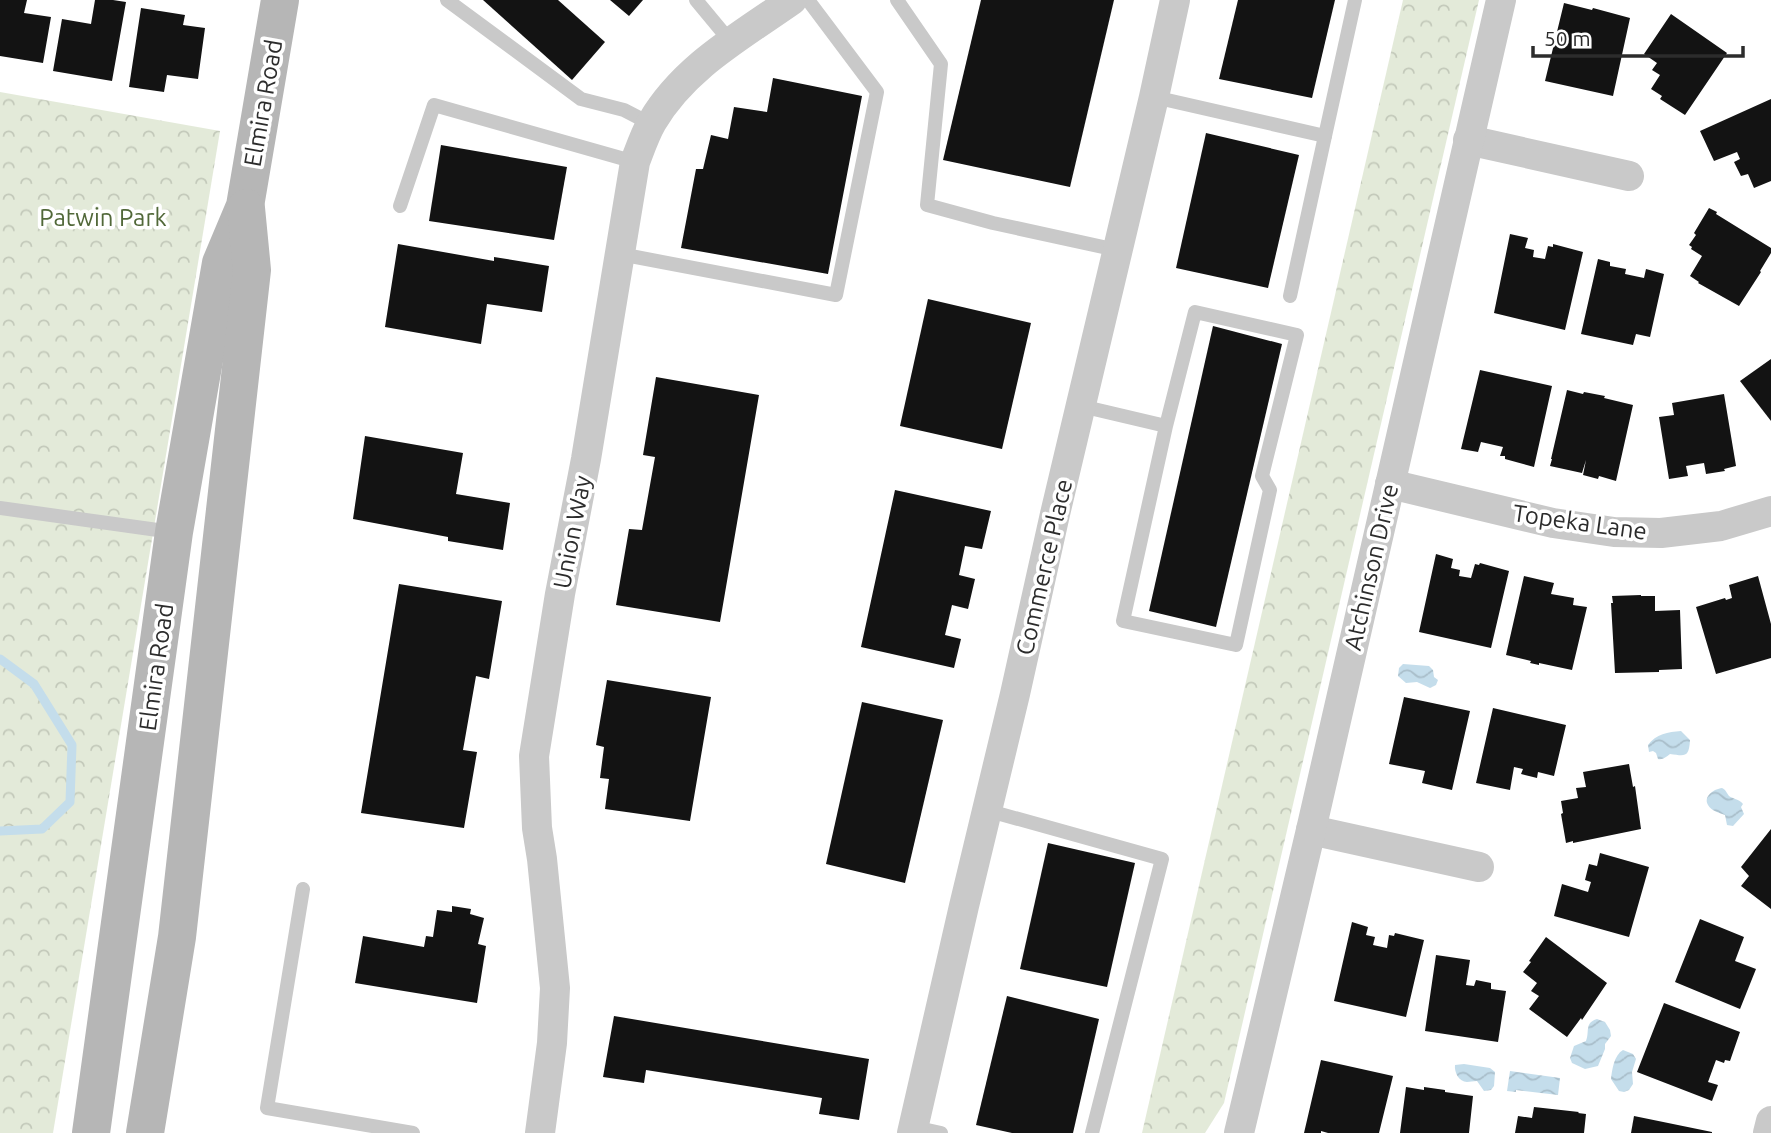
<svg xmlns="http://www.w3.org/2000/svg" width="1771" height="1133" viewBox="0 0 1771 1133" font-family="Ubuntu,sans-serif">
<defs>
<pattern id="forest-crowns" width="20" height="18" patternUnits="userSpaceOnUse" patternTransform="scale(1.75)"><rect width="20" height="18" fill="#e3ead9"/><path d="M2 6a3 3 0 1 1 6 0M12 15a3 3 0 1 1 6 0" fill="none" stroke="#c3c9ba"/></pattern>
<pattern id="water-waves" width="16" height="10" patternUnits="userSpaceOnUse" patternTransform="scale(1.75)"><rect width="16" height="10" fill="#c4ddeb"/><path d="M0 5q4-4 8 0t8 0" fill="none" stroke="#a9beca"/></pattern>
</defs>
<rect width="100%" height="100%" fill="#fff"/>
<g fill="url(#forest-crowns)">
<path d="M1403 0H1479L1224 1103 1205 1133H1142Z"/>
<path d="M0 92 220 131 53 1133H0Z"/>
</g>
<g fill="url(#water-waves)">
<path d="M1403 664 1429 666 1433 670 1434 677 1438 680 1436 685 1430 688 1417 682 1406 683 1398 676 1399 668Z"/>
<path d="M1681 731 1690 740C1689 758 1685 756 1670 754 1666 757 1663 760 1658 759L1656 753 1653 751 1649 752 1648 745C1656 734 1668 732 1681 731Z"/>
<path d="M1722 788C1726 790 1726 792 1729 796 1733 799 1739 799 1743 804L1741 807 1744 814 1733 826 1727 825 1725 815C1720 813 1711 811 1708 805 1703 796 1714 789 1722 788Z"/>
<path d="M1597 1019 1605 1022 1610 1030 1611 1036 1605 1044V1049L1598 1066 1585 1069 1572 1063 1570 1058 1574 1046 1586 1041C1590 1032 1584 1023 1597 1019Z"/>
<path d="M1623 1050 1633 1054 1636 1059 1632 1072 1633 1084 1629 1090 1624 1092 1619 1091 1611 1079C1612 1070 1614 1055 1623 1050Z"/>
<path d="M1464 1064 1490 1068 1495 1072 1494 1086 1491 1090 1484 1091 1477 1081C1473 1081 1470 1082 1467 1082 1459 1082 1454 1072 1455 1065Z"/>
<path d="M1510 1071 1560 1078 1558 1095 1516 1090V1092L1507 1091Z"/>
</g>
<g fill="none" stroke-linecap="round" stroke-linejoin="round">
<path stroke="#c4ddeb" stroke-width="9" d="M0 659 34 684 72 745 70 802 42 829 0 831"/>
</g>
<g fill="#131313">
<path d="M0 0H27L24 13 51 17 43 63 0 56Z"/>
<path d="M95 0H113L126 2 112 81 53 71 62 19 91 24Z"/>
<path d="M483 0H558L605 42 572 80Z"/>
<path d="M610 0H643L629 16Z"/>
<path d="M981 0H1114L1070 187 943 160Z"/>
<path d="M1238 0H1335L1312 98 1219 79Z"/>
<path d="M1564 3 1592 10 1593 8 1630 18 1613 96 1545 81Z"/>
<path d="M141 8 185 15 183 25 205 28 198 79 167 75 164 92 129 87Z"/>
<path d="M1671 14 1727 53 1685 115 1660 99 1662 96 1651 89 1660 75 1652 70 1657 63 1644 54Z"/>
<path d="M773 78 862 96 828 274 681 248 696 169H703L711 135 728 139 734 107 767 112Z"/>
<path d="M1771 99V181L1754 188 1748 174 1741 176 1734 162 1740 159 1737 152 1714 161 1700 131Z"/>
<path d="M1206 133 1299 155 1268 288 1176 268Z"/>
<path d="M441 145 567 167 554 240 429 221Z"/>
<path d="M1709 208 1717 212 1716 214 1771 248V253L1760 271 1761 272 1739 306 1698 283 1699 282 1690 276 1702 256 1691 249 1692 247 1689 245 1696 235 1694 233Z"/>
<path d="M1510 234 1528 238 1525 248 1534 250 1533 257 1545 259 1548 246 1553 247V244L1583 252 1565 330 1494 313Z"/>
<path d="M398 244 494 261V257L549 266 542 312 487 304 481 344 385 327Z"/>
<path d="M1598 259 1610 262V266L1626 269 1625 274 1644 278 1646 269 1664 274 1650 337 1636 334 1633 345 1581 334Z"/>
<path d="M928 299 1031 323 1002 449 900 426Z"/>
<path d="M1213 326 1282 344 1216 627 1149 611Z"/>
<path d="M1771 359V421L1740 381Z"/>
<path d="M1480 370 1552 386 1534 467 1505 459V456H1500L1503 447 1481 442 1478 452 1461 449Z"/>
<path d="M656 377 759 395 720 622 616 605 629 529 642 530 655 457 643 455Z"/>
<path d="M1567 390 1583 394 1584 392 1605 396 1604 398 1633 405 1616 481 1599 476 1598 479 1583 475 1586 460 1582 473 1550 466 1552 459H1551Z"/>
<path d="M1724 394 1736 466 1724 469 1725 471 1706 474 1704 463 1686 466 1688 476 1669 479 1659 417 1674 415 1672 403Z"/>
<path d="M365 436 463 453 456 494 510 503 503 550 448 541V537L353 519Z"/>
<path d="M895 490 991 511 982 549 965 546 959 575 975 579 968 609 952 605 945 635 961 639 954 668 861 647Z"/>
<path d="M1436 554 1453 559 1451 568 1460 570 1459 576 1471 578 1475 564 1479 565 1480 563 1509 571 1491 648 1419 632Z"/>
<path d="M1524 576 1554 583 1551 594 1574 598 1573 605 1587 607 1572 670 1539 663V665L1530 663 1531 661 1506 655Z"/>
<path d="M1758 576 1771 624V658L1716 674 1696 607 1725 598 1726 600 1732 598 1729 585Z"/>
<path d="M399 584 502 601 489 679 476 676 463 750 477 752 464 828 361 813Z"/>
<path d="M1641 595V596H1655V611L1680 610 1682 669 1659 670V672L1615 673 1611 603H1613L1612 596Z"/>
<path d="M607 680 711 697 690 821 605 809 609 779 600 778 604 747 596 745Z"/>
<path d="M1404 697 1470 711 1452 790 1422 783 1425 771 1389 764Z"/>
<path d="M862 702 943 720 905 883 826 864Z"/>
<path d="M1493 708 1566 725 1554 776 1538 772 1537 778 1521 774 1523 769 1514 767 1510 790 1476 783Z"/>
<path d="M1629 764 1633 787 1635 786 1641 829 1573 843V841L1566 843 1561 814 1563 813 1561 801 1578 798 1576 788 1586 787 1583 772Z"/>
<path d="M1771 829V909L1741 886 1749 876 1741 867Z"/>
<path d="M1048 843 1135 863 1107 987 1020 969Z"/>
<path d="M1600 853 1649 867 1629 937 1554 916 1562 884 1588 892 1591 882 1585 880 1589 864 1597 866Z"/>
<path d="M452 906 471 909 470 914 484 918 478 944 486 946 477 1003 355 983 363 936 424 947 426 936 433 937 437 910 452 912Z"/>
<path d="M1700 919 1744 937 1735 961 1756 969 1740 1009 1675 982Z"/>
<path d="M1352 922 1368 927 1366 935 1375 937 1373 945 1387 948 1389 935 1394 936 1395 933 1424 940 1406 1017 1334 1001Z"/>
<path d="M1546 937 1607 983 1582 1020 1581 1018 1567 1037 1529 1009 1539 996 1531 991 1537 983 1523 972 1531 962 1529 961Z"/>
<path d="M1436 955 1470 960 1466 985 1474 986 1476 980 1491 983V989L1506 991 1498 1042 1425 1031Z"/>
<path d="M1007 996 1099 1019 1073 1133H1012L976 1125Z"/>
<path d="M1664 1003 1740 1032 1730 1061 1725 1060 1724 1063 1716 1060 1708 1082 1718 1085 1712 1101 1637 1072Z"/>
<path d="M614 1016 869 1059 859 1120 819 1114 822 1098 646 1070 644 1083 603 1077Z"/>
<path d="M1321 1060 1393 1076 1379 1133H1328L1321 1131V1133H1304Z"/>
<path d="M1406 1087 1424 1090V1087L1445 1090V1092L1473 1096 1469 1133H1400Z"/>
<path d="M1534 1107 1579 1112 1578 1113 1586 1114 1584 1133H1515L1518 1116 1532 1118Z"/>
<path d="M1634 1116 1712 1132V1133H1631Z"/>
</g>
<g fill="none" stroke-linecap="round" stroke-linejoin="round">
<g stroke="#c9c9c9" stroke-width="14">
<path d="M447 0 581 99 624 110 651 124"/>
<path d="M696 0 730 41"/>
<path d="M897 0 941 64 927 205 993 223 1117 250"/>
<path d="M1154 97 1325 136 1355 0"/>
<path d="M400 206 434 105 635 162"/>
<path d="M620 254 836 295 877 92 808 0"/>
<path d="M1290 296 1325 136"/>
<path d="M1081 406 1166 426 1195 312 1297 335 1262 476 1270 490 1236 645 1123 621 1166 426"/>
<path d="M0 508 172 532"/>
<path d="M986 810 1162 859 1092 1133"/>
<path d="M303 889 267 1108 413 1133"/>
<path d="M914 1127 941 1133"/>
</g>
<g stroke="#c9c9c9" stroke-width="30">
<path d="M1468 140 1629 176"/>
<path d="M1390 484 1553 523 1614 532 1661 533 1721 526 1771 511"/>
<path d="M1311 830 1479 867"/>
<path d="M540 1133 552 1043 555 988 542 859 537 828 534 756 560 594 586 459 635 162C640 149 645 134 652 122 684 67 741 36 792 0"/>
<path d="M912 1133 964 906 1015 694 1055 514 1154 97 1175 0"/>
<path d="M1239 1133 1311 830 1501 0"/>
<path d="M1768 1133 1771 1121"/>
</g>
<g stroke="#b6b6b6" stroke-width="38">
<path d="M91 1133 174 532 221 263 245 206 280 0"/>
<path d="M145 1133 177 937 252 270 246 208"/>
</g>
</g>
<g text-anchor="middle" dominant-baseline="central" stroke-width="7" stroke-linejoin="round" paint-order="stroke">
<g font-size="24" fill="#2c2c2c" stroke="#fff">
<text transform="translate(263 103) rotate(-80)">Elmira Road</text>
<text transform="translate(1580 522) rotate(8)">Topeka Lane</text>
<text transform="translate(572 532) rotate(-79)">Union Way</text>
<text transform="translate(1044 567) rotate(-77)">Commerce Place</text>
<text transform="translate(1371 567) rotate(-77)">Atchinson Drive</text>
<text transform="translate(156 667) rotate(-82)">Elmira Road</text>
</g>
<g font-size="24" fill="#516839" stroke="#fff">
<text x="103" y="217">Patwin Park</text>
</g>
</g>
<path d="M1533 46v10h210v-10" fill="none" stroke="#2c2c2c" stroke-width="3.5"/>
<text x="1544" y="46" font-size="21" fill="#2c2c2c" stroke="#ffffff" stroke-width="5" paint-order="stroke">50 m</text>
</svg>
